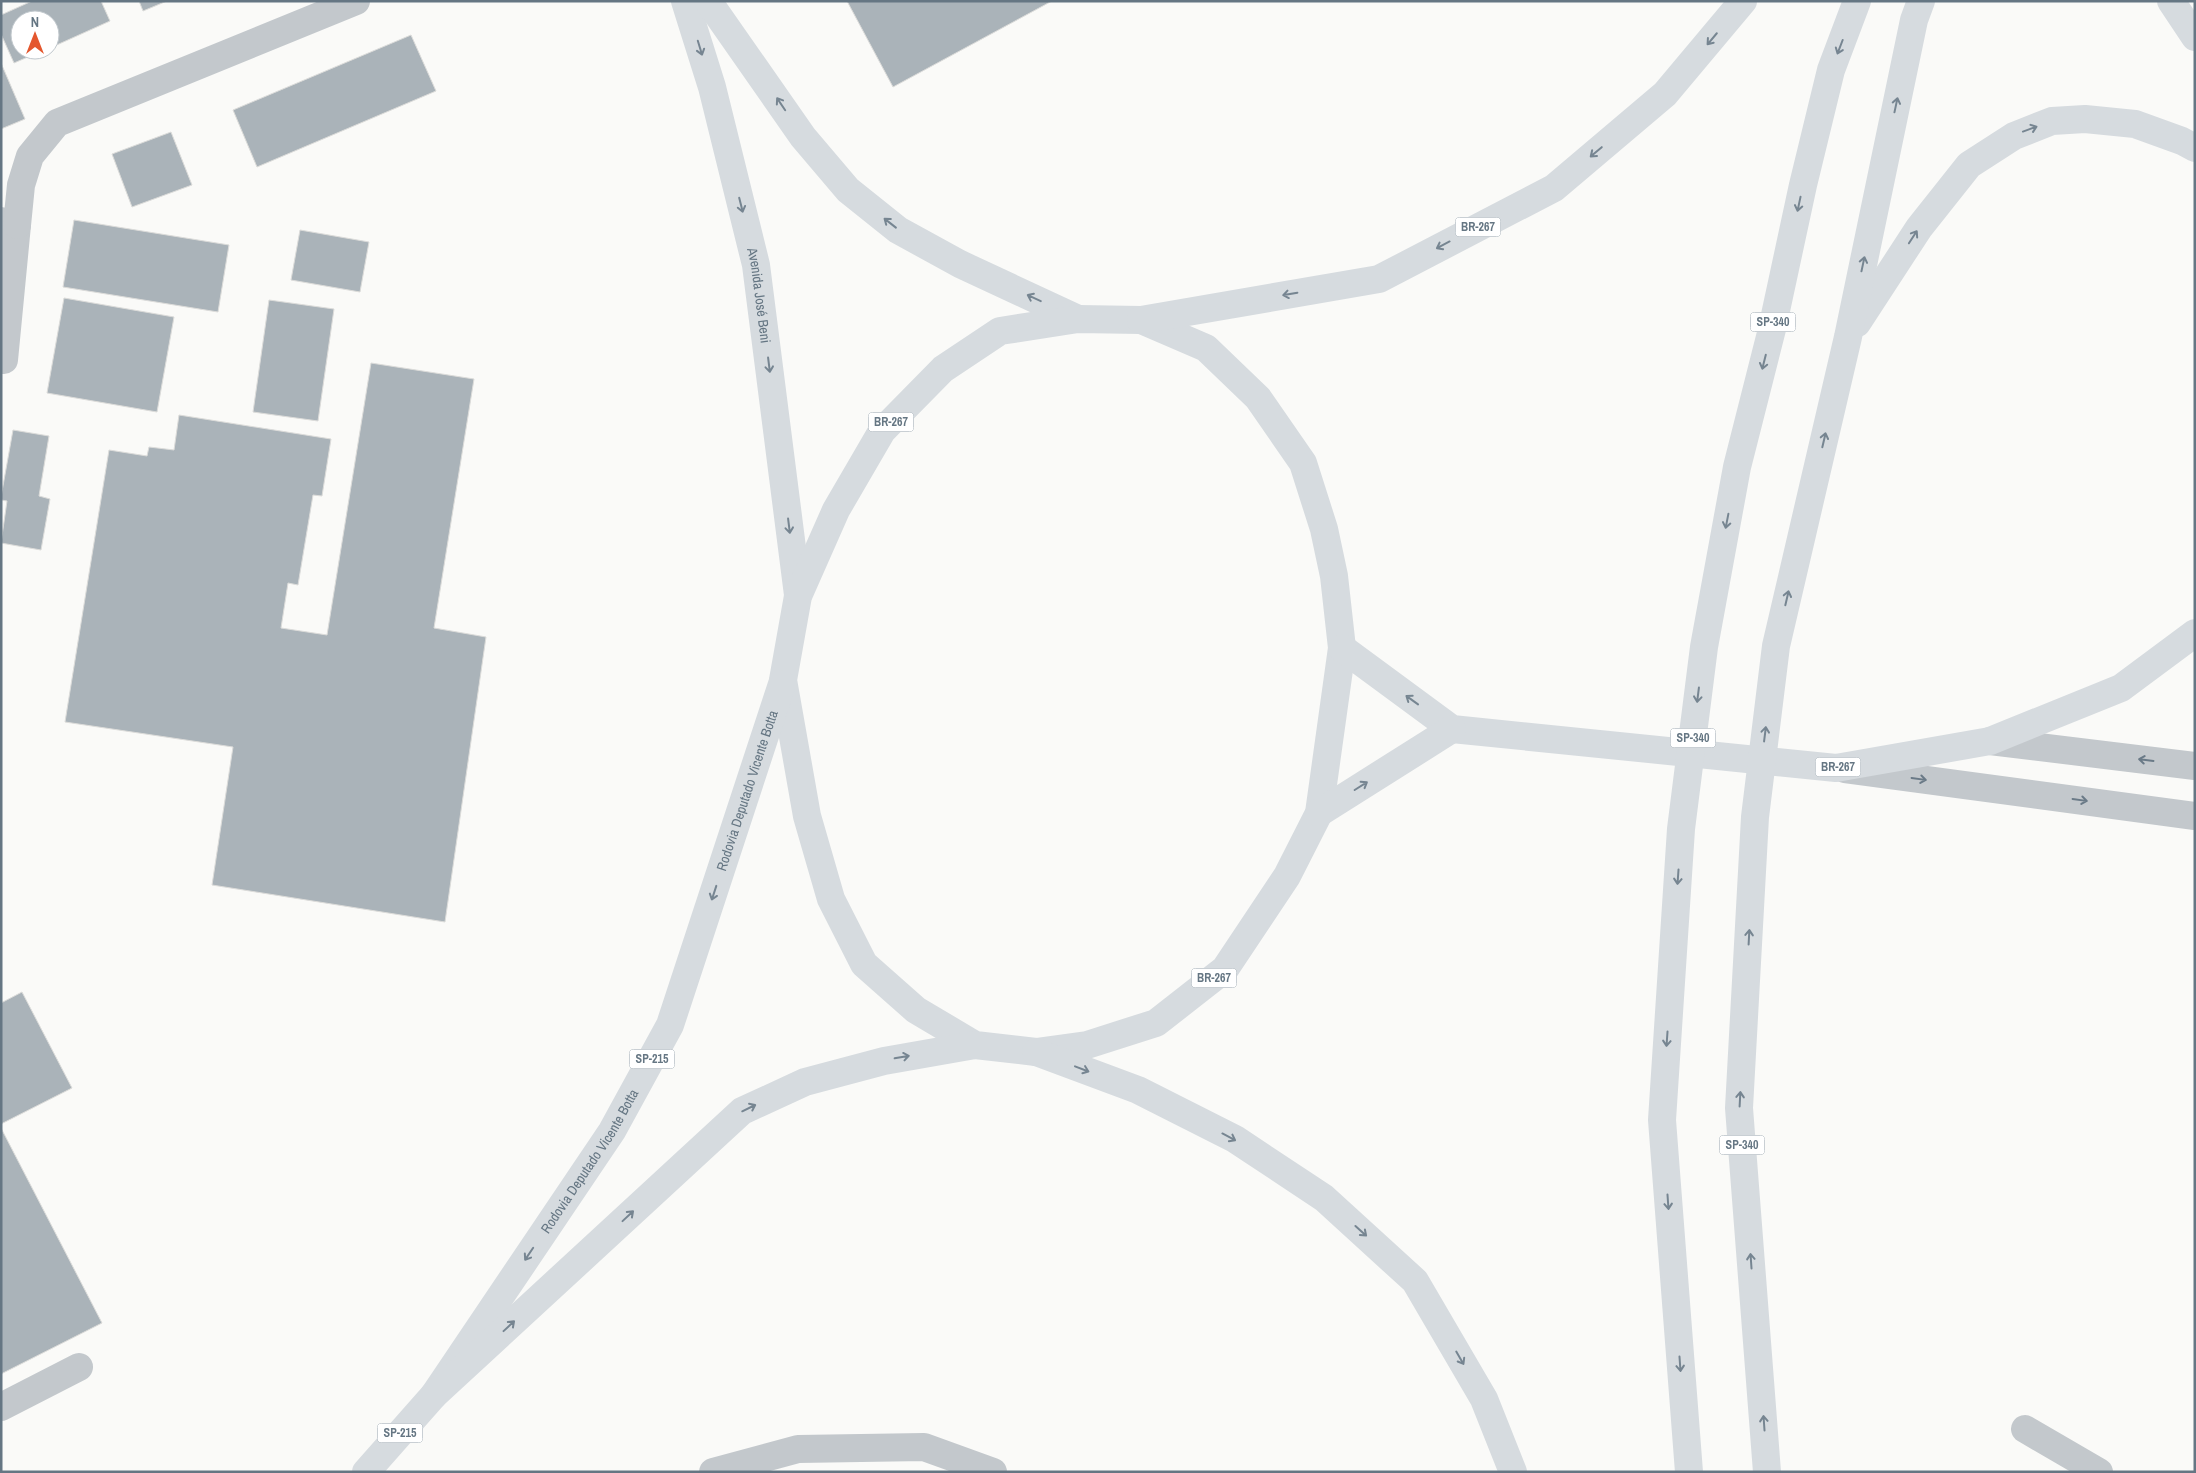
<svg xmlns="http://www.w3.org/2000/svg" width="2196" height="1473" viewBox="0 0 2196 1473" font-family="'Archivo Narrow',sans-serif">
<rect width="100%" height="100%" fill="#fafaf8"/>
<g fill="#aab3b9" stroke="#dcdcda">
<path d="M32 1H101L110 21 50 48V20H20V50H44L14 63 1 34V15Z"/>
<path d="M139 1H167L143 11Z"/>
<path d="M847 1H1052L893 87Z"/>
<path d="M411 35 436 91 257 167 233 110Z"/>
<path d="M1 63 25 119 1 129Z"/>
<path d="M171 132 192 185 132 207 112 154Z"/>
<path d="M74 220 229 245 218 312 63 287Z"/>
<path d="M300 230 369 242 360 292 291 280Z"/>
<path d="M64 298 174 317 157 412 47 393Z"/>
<path d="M269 300 334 309 318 421 253 412Z"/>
<path d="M371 363 474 379 434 628 486 637 445 922 212 885 233 747 65 722 109 450 147 456 149 447 174 450 179 415 331 439 322 496 313 495 298 585 288 583 281 628 327 635Z"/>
<path d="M13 430 49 436 39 496 50 499 41 550 1 543 7 501 1 500V497Z"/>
<path d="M22 992 72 1088 1 1124V1003Z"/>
<path d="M1 1128 102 1323 1 1374Z"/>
</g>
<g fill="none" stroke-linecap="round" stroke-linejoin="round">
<g stroke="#c3c8cc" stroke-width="28">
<path d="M1 221 17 225 4 360 1 359"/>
<path d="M17 225 21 185 30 156 57 123 356 1"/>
<path d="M1990 741 2195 766"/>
<path d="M1845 769 2195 816"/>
<path d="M1 1407 79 1367"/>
<path d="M2025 1429 2099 1472"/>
<path d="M713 1472 798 1449 924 1447 993 1472"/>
</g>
<g stroke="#d6dbdf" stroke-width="28">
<path id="s1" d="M685 1 712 87 756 265 798 595"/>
<path d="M708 1 803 137 848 190 898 230 960 264 1078 319"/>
<path d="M1078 319 1141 320 1206 348 1258 398 1303 463 1324 529 1334 576 1342 648 1319 813 1287 876 1225 969 1156 1023 1087 1045 1036 1052 975 1045 916 1010 864 964 831 899 807 816 783 680 798 596 836 510 882 431 943 369 1000 331Z"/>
<path id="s2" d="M434 1395 612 1131 670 1025 782 684"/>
<path d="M366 1472 434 1395 742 1111 805 1082 884 1061 975 1045"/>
</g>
<g stroke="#d6dbdf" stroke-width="28">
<path d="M2171 1 2195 37"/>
<path d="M1141 320 1379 279 1554 188 1665 94 1743 1"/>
<path d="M1857 323 1919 228 1969 165 2014 136 2052 121 2085 119 2135 124 2182 141 2195 148"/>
<path d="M1342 648 1452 729 1836 768 1990 741 2121 688 2195 633"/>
<path d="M1319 813 1452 729"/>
<path d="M1036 1052 1138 1090 1235 1139 1324 1198 1415 1281 1484 1399 1513 1472"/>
<path d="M1689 1472 1662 1120 1681 829 1704 647 1737 467 1772 329 1803 185 1831 70 1857 1"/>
<path d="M1767 1472 1739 1108 1755 817 1776 646 1848 337 1914 20 1921 1"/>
</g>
</g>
<defs><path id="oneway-shaft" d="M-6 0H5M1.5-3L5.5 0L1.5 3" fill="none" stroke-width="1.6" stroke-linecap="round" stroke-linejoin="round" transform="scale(1.25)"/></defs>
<g stroke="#768591">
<use href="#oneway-shaft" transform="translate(1712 39) rotate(130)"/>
<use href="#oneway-shaft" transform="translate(1840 47) rotate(111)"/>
<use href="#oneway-shaft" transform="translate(700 48) rotate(73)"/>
<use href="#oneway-shaft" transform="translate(781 104) rotate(-124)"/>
<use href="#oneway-shaft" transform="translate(1896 105) rotate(-78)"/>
<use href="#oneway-shaft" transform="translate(2030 129) rotate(-20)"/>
<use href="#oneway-shaft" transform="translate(1596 152) rotate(140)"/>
<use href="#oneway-shaft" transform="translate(1799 204) rotate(102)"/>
<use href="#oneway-shaft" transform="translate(741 205) rotate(76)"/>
<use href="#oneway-shaft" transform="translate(890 223) rotate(-142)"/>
<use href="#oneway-shaft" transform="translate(1913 237) rotate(-57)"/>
<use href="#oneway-shaft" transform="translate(1443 245) rotate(152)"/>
<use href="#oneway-shaft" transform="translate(1863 264) rotate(-78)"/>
<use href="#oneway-shaft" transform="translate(1290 294) rotate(170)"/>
<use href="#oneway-shaft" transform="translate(1034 298) rotate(-155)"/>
<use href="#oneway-shaft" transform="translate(1764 362) rotate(104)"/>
<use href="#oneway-shaft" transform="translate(769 365) rotate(83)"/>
<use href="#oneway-shaft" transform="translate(1824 440) rotate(-77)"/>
<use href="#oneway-shaft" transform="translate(1727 521) rotate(101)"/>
<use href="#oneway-shaft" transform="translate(789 526) rotate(83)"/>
<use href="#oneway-shaft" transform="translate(1787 598) rotate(-77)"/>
<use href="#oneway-shaft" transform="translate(1698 695) rotate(97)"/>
<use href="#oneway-shaft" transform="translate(1412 700) rotate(-144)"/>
<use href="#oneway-shaft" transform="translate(1765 734) rotate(-83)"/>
<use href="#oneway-shaft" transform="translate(1361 786) rotate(-32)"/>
<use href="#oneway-shaft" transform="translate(1678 877) rotate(94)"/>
<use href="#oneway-shaft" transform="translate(714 893) rotate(108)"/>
<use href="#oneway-shaft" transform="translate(1749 937) rotate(-87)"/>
<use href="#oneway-shaft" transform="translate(1667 1039) rotate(94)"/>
<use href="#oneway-shaft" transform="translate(902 1057) rotate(-10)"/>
<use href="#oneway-shaft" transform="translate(1082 1069) rotate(21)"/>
<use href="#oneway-shaft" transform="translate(1740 1099) rotate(-87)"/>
<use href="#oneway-shaft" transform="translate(749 1108) rotate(-26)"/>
<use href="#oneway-shaft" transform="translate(1229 1137) rotate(28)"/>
<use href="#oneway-shaft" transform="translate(1668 1202) rotate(86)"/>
<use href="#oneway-shaft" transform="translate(628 1216) rotate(-43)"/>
<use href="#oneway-shaft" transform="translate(1361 1231) rotate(42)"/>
<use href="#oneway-shaft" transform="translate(529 1254) rotate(124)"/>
<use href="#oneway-shaft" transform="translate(1751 1261) rotate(-94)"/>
<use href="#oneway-shaft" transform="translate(509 1326) rotate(-43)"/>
<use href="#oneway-shaft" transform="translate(1460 1358) rotate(60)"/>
<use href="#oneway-shaft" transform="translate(1680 1364) rotate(86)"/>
<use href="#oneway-shaft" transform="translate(1764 1423) rotate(-94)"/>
</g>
<g stroke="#6a7a87">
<use href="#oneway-shaft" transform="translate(2146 760) rotate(-173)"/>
<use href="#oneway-shaft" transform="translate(1919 779) rotate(8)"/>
<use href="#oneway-shaft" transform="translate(2080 800) rotate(8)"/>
</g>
<g text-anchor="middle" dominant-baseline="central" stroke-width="5" stroke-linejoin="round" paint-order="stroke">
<g fill="#fff" stroke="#939fa8" stroke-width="1">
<rect x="1455.5" y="217.5" width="45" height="19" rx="4"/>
<rect x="1750.5" y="312.5" width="45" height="19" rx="4"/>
<rect x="868.5" y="412.5" width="45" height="19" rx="4"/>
<rect x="1670.5" y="728.5" width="45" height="19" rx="4"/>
<rect x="1815.5" y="757.5" width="45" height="19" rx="4"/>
<rect x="1191.5" y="968.5" width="45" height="19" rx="4"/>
<rect x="629.5" y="1049.5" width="45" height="19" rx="4"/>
<rect x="1719.5" y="1135.5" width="45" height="19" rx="4"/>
<rect x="377.5" y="1423.5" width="45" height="19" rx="4"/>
</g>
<g font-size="12" font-weight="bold" fill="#657683">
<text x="1478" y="227">BR-267</text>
<text x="1773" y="322">SP-340</text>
<text x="891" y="422">BR-267</text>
<text x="1693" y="738">SP-340</text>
<text x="1838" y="767">BR-267</text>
<text x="1214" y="978">BR-267</text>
<text x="652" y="1059">SP-215</text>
<text x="1742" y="1145">SP-340</text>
<text x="400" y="1433">SP-215</text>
</g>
<g font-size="14" fill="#657683" stroke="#fff">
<text stroke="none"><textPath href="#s1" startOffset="304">Avenida José Beni</textPath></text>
<text stroke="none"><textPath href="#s2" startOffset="686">Rodovia Deputado Vicente Botta</textPath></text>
<text stroke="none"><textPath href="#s2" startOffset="281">Rodovia Deputado Vicente Botta</textPath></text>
</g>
</g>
<rect width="2196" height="1473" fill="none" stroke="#657683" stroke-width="5"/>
<g transform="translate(35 35)"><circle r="24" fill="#ffffff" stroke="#c1c8cd"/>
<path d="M0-4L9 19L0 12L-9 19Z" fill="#e4572e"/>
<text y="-8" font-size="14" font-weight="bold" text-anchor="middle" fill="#657683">N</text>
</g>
</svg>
